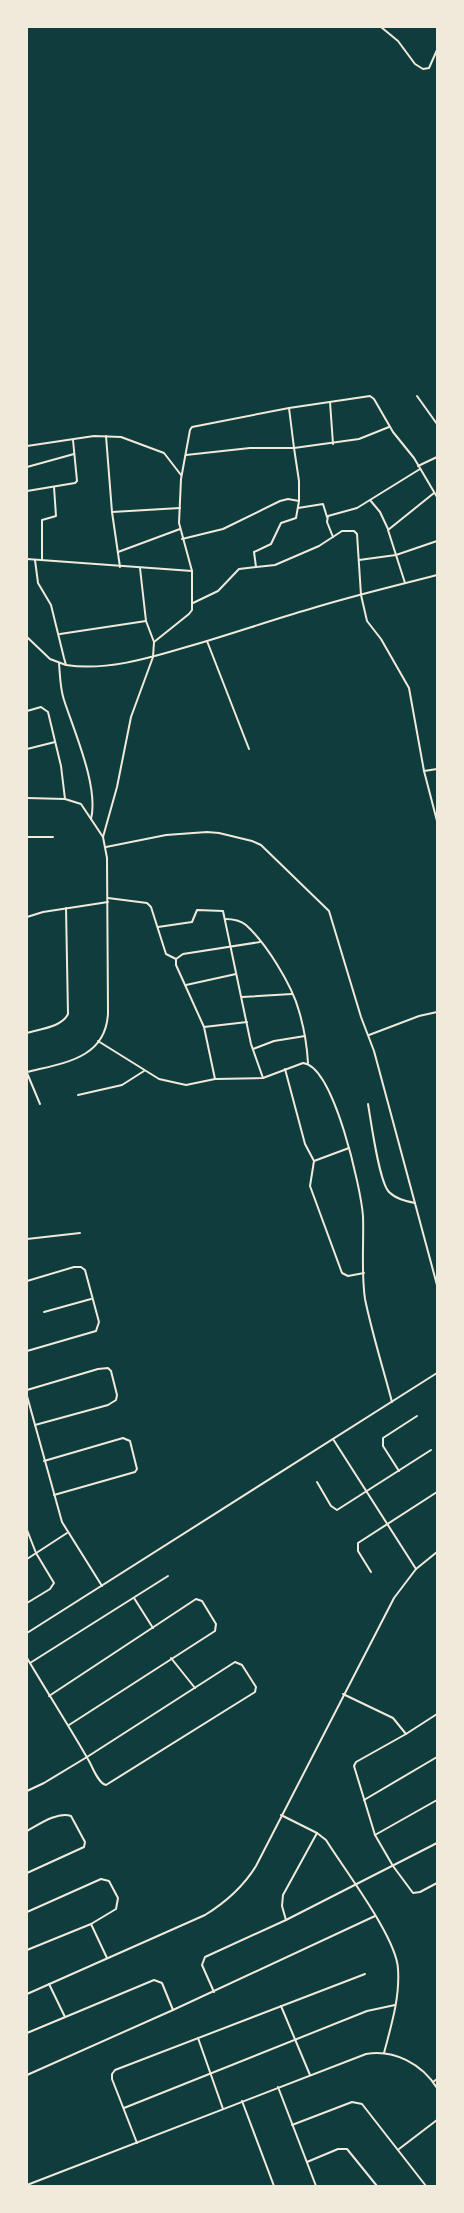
<svg xmlns="http://www.w3.org/2000/svg" width="464" height="2213" viewBox="0 0 464 2213" font-family="'DM Sans',sans-serif">
<rect width="100%" height="100%" fill="#0f3d3e"/>
<g fill="none" stroke-linecap="round" stroke-linejoin="round">
<g stroke="#f1e9da" stroke-width="2">
<path d="M381 27 398 41 415 64 423 69 429 68 437 50"/>
<path d="M417 396 437 424"/>
<path d="M330 402 333 444"/>
<path d="M289 408 294 448 359 439 389 427"/>
<path d="M106 436 112 512 120 567"/>
<path d="M27 446 94 436 121 437 164 453 181 475"/>
<path d="M186 455 250 448H294L299 481V501"/>
<path d="M418 466 437 457"/>
<path d="M27 467 74 454"/>
<path d="M27 491 75 483 77 481 73 440"/>
<path d="M370 500 380 512 388 529"/>
<path d="M298 508 323 504 327 517"/>
<path d="M112 512 180 508"/>
<path d="M333 537 327 522 328 516 357 508 420 469"/>
<path d="M182 539 223 529 280 501 288 499 299 501 296 518 281 523 271 544 254 552 256 567"/>
<path d="M118 552 180 529"/>
<path d="M27 559 192 571"/>
<path d="M35 560 38 583 51 605 64 658 66 665C105 671 146 659 183 648 226 636 268 621 310 609 352 596 395 586 437 575"/>
<path d="M42 560V520L56 516 54 487"/>
<path d="M359 560 396 555 437 541"/>
<path d="M140 568 146 621 154 642"/>
<path d="M405 583 388 530 434 493"/>
<path d="M193 603 218 591 239 569 275 565 319 546 342 531H354L357 534 361 595 367 621 381 639 409 688 424 771 437 821"/>
<path d="M60 634 146 621"/>
<path d="M27 637 50 659 66 665"/>
<path d="M207 641 249 749"/>
<path d="M59 663C60 675 60 688 64 700 74 731 99 787 91 819"/>
<path d="M27 711 41 707 48 712 61 766 65 799"/>
<path d="M27 749 55 742"/>
<path d="M424 771 437 769"/>
<path d="M27 798 65 799 81 804 103 837 107 858 108 1013C106 1059 63 1063 27 1072"/>
<path d="M27 837H53"/>
<path d="M103 837 117 787 131 717 153 657 154 642 189 614 192 610V571L179 523 181 479 190 430 192 427 289 408 370 396 374 399 393 432 414 458 437 497"/>
<path d="M106 847 166 835 207 832 219 833 252 841 261 845 329 911 361 1017 374 1051 437 1285"/>
<path d="M108 898 147 903 151 907 166 954 176 959"/>
<path d="M27 917 43 912 108 902"/>
<path d="M225 919C232 919 240 920 246 925 266 943 292 985 299 1011 304 1028 307 1045 308 1063"/>
<path d="M158 927 192 922 197 910 223 911 251 1044 263 1078"/>
<path d="M186 985 236 974"/>
<path d="M242 997 292 994"/>
<path d="M204 1027 247 1022"/>
<path d="M27 1033C40 1029 62 1027 68 1014L66 908"/>
<path d="M369 1035 419 1016 437 1012"/>
<path d="M98 1041 159 1079 186 1085 215 1079 263 1078 303 1063C334 1066 361 1189 363 1216 364 1243 361 1272 365 1299 372 1333 383 1368 392 1402"/>
<path d="M253 1049 274 1041 305 1036"/>
<path d="M285 1069 305 1144 314 1161"/>
<path d="M27 1073 40 1104"/>
<path d="M215 1079 204 1027 176 965V959L183 954 260 942"/>
<path d="M78 1095 122 1085 144 1071"/>
<path d="M368 1104C371 1121 379 1182 389 1192 396 1199 406 1201 415 1203"/>
<path d="M349 1148 314 1161 310 1186 342 1273 348 1276 364 1273"/>
<path d="M27 1239 80 1233"/>
<path d="M27 1281 74 1267H81L85 1270 99 1322 96 1331 27 1351"/>
<path d="M44 1312 91 1299"/>
<path d="M27 1390 98 1369 108 1368 111 1371 117 1395 116 1400 108 1405 35 1425"/>
<path d="M27 1396 62 1522 102 1586"/>
<path d="M333 1439 416 1569"/>
<path d="M44 1461 123 1438 130 1441 137 1469 135 1472 54 1495"/>
<path d="M399 1471 383 1446V1438L417 1416"/>
<path d="M317 1482 331 1506 337 1510 431 1450"/>
<path d="M27 1530 36 1553 54 1583 50 1589 27 1603"/>
<path d="M27 1559 67 1533"/>
<path d="M371 1572 358 1551V1543L437 1492"/>
<path d="M134 1598 153 1628"/>
<path d="M27 1633 437 1373"/>
<path d="M27 1658C47 1692 69 1726 89 1761 93 1768 98 1783 106 1785L255 1692 256 1687 242 1665 235 1662 87 1757 44 1783 27 1791"/>
<path d="M171 1658 195 1688"/>
<path d="M30 1663 168 1576"/>
<path d="M343 1694 393 1718 406 1734"/>
<path d="M49 1696 196 1599 202 1601 216 1624 215 1631 69 1725"/>
<path d="M437 1714 406 1734 356 1762 354 1766 375 1835 393 1866 413 1893 420 1892 437 1883"/>
<path d="M364 1800 437 1757"/>
<path d="M281 1815 317 1833 326 1840C344 1869 397 1938 398 1969 400 1998 391 2026 384 2053"/>
<path d="M27 1831C38 1825 58 1811 71 1816L85 1842 84 1847 27 1873"/>
<path d="M375 1835 437 1800"/>
<path d="M27 1912 101 1879 109 1881 118 1898 116 1909 91 1924 27 1950"/>
<path d="M286 1920 282 1906 283 1895 317 1833"/>
<path d="M91 1924 107 1958"/>
<path d="M49 1984 65 2017"/>
<path d="M214 1992 202 1965 205 1957 286 1920 437 1843"/>
<path d="M27 1994 205 1915C226 1902 243 1887 256 1866L394 1598 416 1569 437 1552"/>
<path d="M281 2006 310 2075"/>
<path d="M27 2033 154 1980 162 1983 173 2010"/>
<path d="M198 2038 223 2109"/>
<path d="M27 2075 173 2010 375 1916"/>
<path d="M433 2082 437 2079"/>
<path d="M278 2087 316 2186"/>
<path d="M242 2101 274 2186"/>
<path d="M124 2108 367 2011 395 2005"/>
<path d="M292 2125 352 2102 362 2104 426 2186"/>
<path d="M137 2143 112 2079V2074L115 2070 365 1974"/>
<path d="M399 2149 437 2120"/>
<path d="M307 2162 338 2149H347L377 2186"/>
<path d="M27 2185 366 2054C394 2049 422 2064 437 2088"/>
</g>
</g>
<rect width="464" height="2213" fill="none" stroke="#f1e9da" stroke-width="56"/>
</svg>
